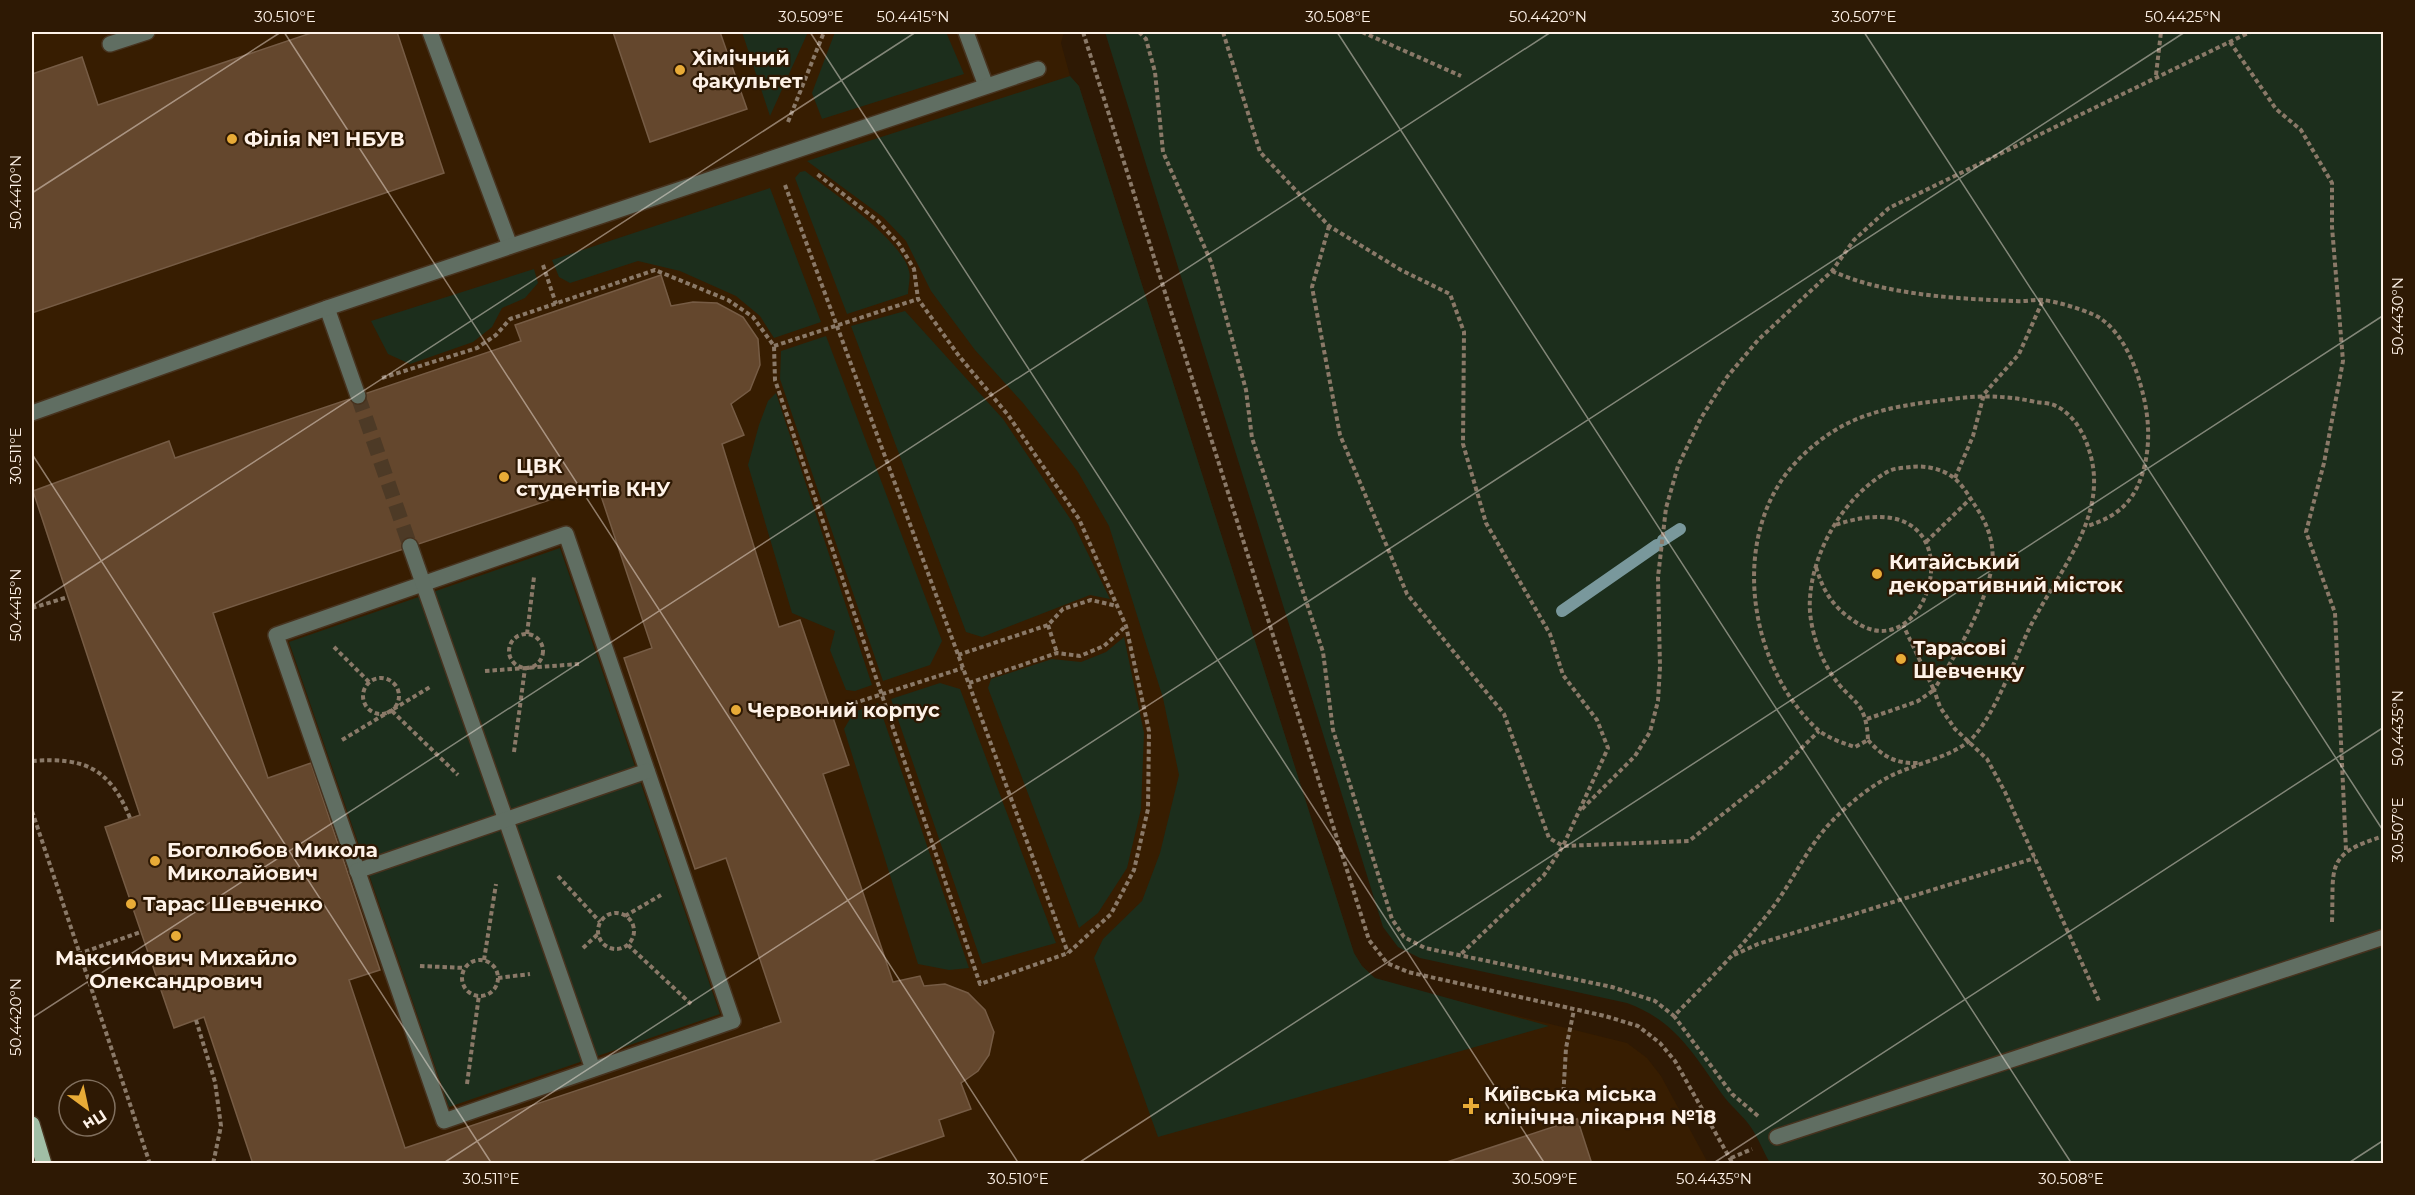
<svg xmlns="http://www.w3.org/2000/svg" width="2415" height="1195" viewBox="0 0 2415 1195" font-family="Montserrat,sans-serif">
<rect width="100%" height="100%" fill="#2e1904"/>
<path fill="#371d01" d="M32 32H1064L1061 43 1070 76 1079 86 1354 953 1362 966 1375 978 1397 986 1627 1043 1647 1058 1661 1076 1708 1163H253L204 1018 174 1028 105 827 140 814 32 491Z"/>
<g fill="#1c2e1c">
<path d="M742 32H808L770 116Z"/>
<path d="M835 32H946L964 74 822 119 812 93Z"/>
<path d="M1105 32H2383V1163H1770C1763 1151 1758 1137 1750 1126 1743 1116 1733 1108 1725 1098 1694 1056 1678 1022 1627 1003L1420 958 1398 947 1383 927Z"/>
<path d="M1070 76 1079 86 1354 953 1362 966 1375 978 1549 1026 1158 1137 1094 958 1103 939 1142 901 1160 853 1179 775 1163 698 1109 526 1078 472 1023 403 975 350 931 291 906 241 883 217 807 161Z"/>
<path d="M805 171C829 190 903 241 909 271 911 277 908 287 908 294L847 314 795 178 800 172Z"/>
<path d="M770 188 821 322 774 338 760 316 736 296 680 271 638 261 570 283 559 277 552 260Z"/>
<path d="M534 269 538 283 525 298 502 308 492 327 473 342 410 364 388 354 371 321Z"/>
<path d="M905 311 1003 419 1073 523 1110 599 1090 595 982 637 966 632 851 326Z"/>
<path d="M826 336 942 641 930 665 883 681 780 379 781 351Z"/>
<path d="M776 393 872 685 855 691 846 690 830 650 835 631 792 613 748 465 759 425 768 401Z"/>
<path d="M560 548 720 1014 449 1107 289 642Z"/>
<path d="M1124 637 1144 733 1141 809 1127 868 1098 913 1079 928 988 688 991 679 1052 659 1081 662 1106 652Z"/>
<path d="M940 683 960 689 1056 943 982 964 891 699Z"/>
<path d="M878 703 969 968 949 970 918 964 844 729 854 712Z"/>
</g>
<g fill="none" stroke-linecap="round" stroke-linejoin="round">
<g stroke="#79989c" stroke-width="12">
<path d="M1663 540 1680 529"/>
<path d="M1562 611 1657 545"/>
</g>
</g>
<g fill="#64472d" stroke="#765c45" stroke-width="1.5" fill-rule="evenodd">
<path d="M314 32H397L444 173 32 313V74L82 57 98 105Z"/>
<path d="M613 32H720L747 109 650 142Z"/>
<path d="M661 275 671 306 693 302 717 303 743 317 758 339 760 365 750 390 731 404 744 435 722 444 779 627 800 620 849 765 823 774 893 982 920 976 924 986 945 984 968 993 985 1010 994 1032 989 1055 978 1071 961 1083 971 1109 939 1120 944 1136 863 1164H253L204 1017 174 1028 105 827 140 815 33 491 169 441 175 458 521 341 515 325ZM597 484 652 648 624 658 695 869 726 858 781 1022 405 1148 349 980 380 970 311 763 268 778 213 613Z"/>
<path d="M1577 1118 1592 1164H1441L1577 1119Z"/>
</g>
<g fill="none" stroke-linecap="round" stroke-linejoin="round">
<path stroke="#4d3a26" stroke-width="15" stroke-dasharray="15 8" stroke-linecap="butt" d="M358 396 410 546"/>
<g stroke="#47331f" stroke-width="18">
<g id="minor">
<path d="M430 32 510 246"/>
<path d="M966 32 986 86"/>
<path d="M110 44 147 32"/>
<path d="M327 308 358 396"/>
<path d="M32 413 327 308 1038 69"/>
<path d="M566 534 733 1021 444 1121 276 635Z"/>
<path d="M410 546 593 1069"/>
<path d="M357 871 647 771"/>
<path d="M1777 1137 2384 937"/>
</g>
</g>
<g stroke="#47331f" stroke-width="18">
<path id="major" d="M32 1124 44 1164"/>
</g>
<g stroke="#8a7968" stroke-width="4" stroke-dasharray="4.5 3" stroke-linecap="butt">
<path d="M1083 32 1369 940 1387 963 1408 972 1605 1016 1638 1026 1660 1043 1675 1061 1733 1164"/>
<path d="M1139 32 1146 39 1155 72 1163 152 1211 262 1246 390 1252 438 1323 652 1333 730 1392 919 1404 937 1425 948 1612 987 1655 1001 1674 1016"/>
<path d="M1223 32 1260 152 1329 226 1401 270 1450 294 1464 332 1463 444 1486 523 1550 634 1563 675 1597 720 1608 748 1563 846 1544 875 1460 955"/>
<path d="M1362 32 1461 76"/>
<path d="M2230 42 2276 109 2301 130 2332 183V227L2343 361 2324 463 2306 532 2335 613 2346 850"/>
<path d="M2156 75 2161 32"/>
<path d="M788 122 824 32"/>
<path d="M785 185 1068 953"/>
<path d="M1329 226 1312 287 1340 435 1407 594 1504 714 1549 838 1563 846 1689 841 1782 767 1819 731"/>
<path d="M543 265 556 304"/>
<path d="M1832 271C1884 295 1959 299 2016 301 2025 302 2034 299 2043 300 2058 302 2078 308 2092 314 2117 324 2133 358 2140 383 2148 410 2151 436 2145 464 2137 499 2120 516 2087 526"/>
<path d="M774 346 918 299"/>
<path d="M382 378 477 348 496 335 510 319 655 270 728 300 753 317 774 346 775 380 980 984 1068 953 1111 914 1134 870 1148 809 1149 731 1126 626 1079 519 1008 415 959 356 918 299 914 269 899 244 878 221 817 174"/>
<path d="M1955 478 1973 436 1984 394 2019 354 2043 300"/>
<path d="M1926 542 1970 499"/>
<path d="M1816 567C1823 591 1833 607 1854 621 1933 677 1986 475 1835 525"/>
<path d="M32 608 68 597"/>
<path d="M1048 625 1057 653"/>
<path d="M527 634 534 577"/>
<circle cx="526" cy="651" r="17"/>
<path d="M334 647 370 683"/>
<path d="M958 655 1048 625 1063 609 1091 600 1117 606"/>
<path d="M485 671 579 664"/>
<circle cx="381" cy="696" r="18"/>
<path d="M969 683 1057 653 1080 656 1104 646 1126 626"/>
<path d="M839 708 963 668"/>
<path d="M392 711 458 775"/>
<path d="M1867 719 1918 701 1934 690 1903 625"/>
<path d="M342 740 430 687"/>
<path d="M1868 740C1883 757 1896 764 1919 763"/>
<path d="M514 752 525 668"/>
<path d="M32 761C84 757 110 768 130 818"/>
<path d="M1582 809 1635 756 1650 732 1658 701 1660 667 1658 577 1666 508 1678 466 1701 418 1727 377 1758 340 1832 271 1854 240 1889 208 2250 32"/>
<path d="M32 811 150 1164"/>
<path d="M558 876 600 922"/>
<circle cx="616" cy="931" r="18"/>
<path d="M625 916 661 895"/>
<path d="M2332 922C2334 867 2324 854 2384 836"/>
<path d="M628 945 691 1004"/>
<path d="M583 948 598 934"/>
<path d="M78 954 141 932"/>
<path d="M1734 955 1758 944 2035 858"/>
<path d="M484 960 496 884"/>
<circle cx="480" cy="978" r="18"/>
<path d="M420 966 465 968"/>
<path d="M498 978 530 974"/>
<path d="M196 1020 215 1082 221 1126 213 1164"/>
<path d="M467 1084 479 995"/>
<path d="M1563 1099 1566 1048 1574 1010"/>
<path d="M1758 1116 1732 1094 1674 1016C1707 982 1741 948 1770 911 1793 882 1807 846 1834 819 1852 801 1874 783 1897 773 1920 763 1948 757 1968 742 1991 724 2015 659 2028 631 2056 573 2111 517 2089 450 2084 433 2073 414 2056 406 2051 403 2042 403 2036 402 2004 395 1977 395 1945 400 1885 407 1842 415 1798 460 1728 532 1747 664 1817 729 1827 738 1843 743 1855 747L1868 740C1866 698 1851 704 1832 675 1818 654 1808 623 1810 598 1813 549 1846 494 1889 471 1895 468 1904 468 1911 467 1925 465 1943 469 1954 478 1963 485 1970 498 1976 507 1989 526 1996 548 1991 571 1982 614 1956 653 1934 690L1940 707 1955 729 1987 759 2005 792 2099 1001"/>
<path d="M1731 1158 1752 1149"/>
</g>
<use href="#minor" stroke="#606e62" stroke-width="15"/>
<use href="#major" stroke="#a1bfa6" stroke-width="15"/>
</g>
<path fill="none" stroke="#fef2e8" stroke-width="1.5" stroke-opacity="0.45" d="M284 32 1019 1164M810 32 1545 1164M1337 32 2072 1164M1864 32 2384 832M32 193 281 32M32 454 492 1164M32 606 916 32M32 1018 1551 32M442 1164 2185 32M1077 1164 2384 315M1712 1164 2384 727M2347 1164 2384 1140"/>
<g fill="#e8ab37" stroke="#2e1904" stroke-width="2">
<circle cx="680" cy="70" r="6"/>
<circle cx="232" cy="139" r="6"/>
<circle cx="504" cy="477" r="6"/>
<circle cx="1877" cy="574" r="6"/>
<circle cx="1901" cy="659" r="6"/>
<circle cx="736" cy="710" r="6"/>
<circle cx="155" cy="861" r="6"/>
<circle cx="131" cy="904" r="6"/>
<circle cx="176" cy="936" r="6"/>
<path d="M1468 1097h6v6h6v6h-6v6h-6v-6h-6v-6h6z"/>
</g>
<g text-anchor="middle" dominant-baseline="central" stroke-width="4.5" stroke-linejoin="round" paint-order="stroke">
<g font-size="20" font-weight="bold" fill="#fef2e8" stroke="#2e1904" text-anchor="start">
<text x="692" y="58">Хімічний<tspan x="692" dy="23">факультет</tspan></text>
<text x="244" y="139">Філія №1 НБУВ</text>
<text x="516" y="466">ЦВК<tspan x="516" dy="23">студентів КНУ</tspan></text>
<text x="1889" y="562">Китайський<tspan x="1889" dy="23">декоративний місток</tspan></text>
<text x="1913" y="648">Тарасові<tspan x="1913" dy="23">Шевченку</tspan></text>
<text x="748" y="710">Червоний корпус</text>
<text x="167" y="850">Боголюбов Микола<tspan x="167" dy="23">Миколайович</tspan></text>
<text x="143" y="904">Тарас Шевченко</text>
<text x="176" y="958" text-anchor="middle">Максимович Михайло<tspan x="176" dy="23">Олександрович</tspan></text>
<text x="1484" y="1094">Київська міська<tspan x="1484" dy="23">клінічна лікарня №18</tspan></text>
</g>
</g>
<rect width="2415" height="1195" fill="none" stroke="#2e1904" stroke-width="66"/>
<g transform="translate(87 1108) rotate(147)"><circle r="28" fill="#2e1904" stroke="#81705f" stroke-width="1.5"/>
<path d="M0-4.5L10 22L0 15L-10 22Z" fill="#e8ab37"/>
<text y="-9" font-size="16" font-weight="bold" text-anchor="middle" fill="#fef2e8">Пн</text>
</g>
<rect x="33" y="33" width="2349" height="1129" fill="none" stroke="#fef2e8" stroke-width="2"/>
<g font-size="15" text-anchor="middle" fill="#fef2e8">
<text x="285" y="22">30.510°E</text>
<text x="811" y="22">30.509°E</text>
<text x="913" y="22">50.4415°N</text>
<text x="1338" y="22">30.508°E</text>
<text x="1548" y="22">50.4420°N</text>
<text x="1864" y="22">30.507°E</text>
<text x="2183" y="22">50.4425°N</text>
<text transform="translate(16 192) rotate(-90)" y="5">50.4410°N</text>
<text transform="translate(2398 316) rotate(-90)" y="5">50.4430°N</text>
<text transform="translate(16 456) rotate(-90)" y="5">30.511°E</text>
<text transform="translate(16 605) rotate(-90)" y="5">50.4415°N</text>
<text transform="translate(2398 728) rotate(-90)" y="5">50.4435°N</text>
<text transform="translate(2398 830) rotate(-90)" y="5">30.507°E</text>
<text transform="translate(16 1017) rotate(-90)" y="5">50.4420°N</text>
<text x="491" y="1184">30.511°E</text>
<text x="1018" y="1184">30.510°E</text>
<text x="1545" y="1184">30.509°E</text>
<text x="1714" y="1184">50.4435°N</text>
<text x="2071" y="1184">30.508°E</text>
</g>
</svg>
